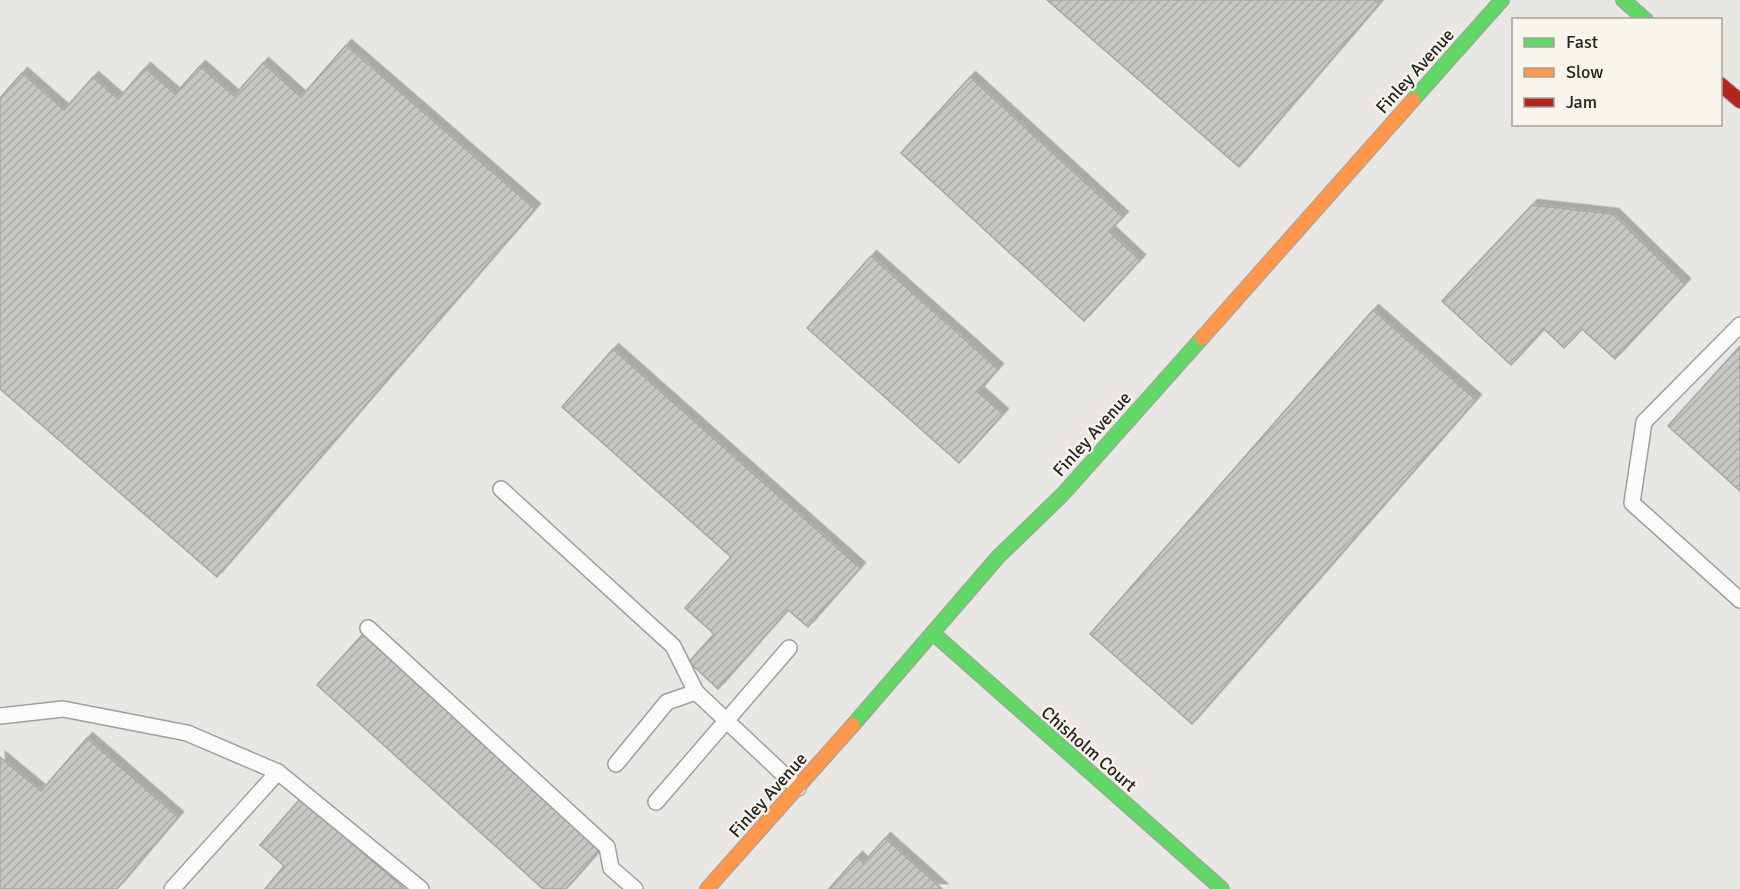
<svg xmlns="http://www.w3.org/2000/svg" width="1740" height="889" viewBox="0 0 1740 889" font-family="Signika,sans-serif">
<defs>
<pattern id="building-hatch" width="6" height="6" patternUnits="userSpaceOnUse" patternTransform="scale(1.5)"><rect width="6" height="6" fill="#c7c6c3"/><path d="M-1 1l2-2M0 6l6-6M5 7l2-2" fill="none" stroke="#abaaa7"/></pattern>
<filter id="shadow"><feDropShadow dx="5.5" dy="-5.5" stdDeviation="0" flood-color="#0004"/></filter>
</defs>
<rect width="100%" height="100%" fill="#e9e7e3"/>
<g fill="url(#building-hatch)" stroke="#a7a6a3" stroke-width="1.5" filter="url(#shadow)">
<path d="M1047 0H1374L1379 4 1239 167Z"/>
<path d="M346 45 535 209 217 577 0 389V98L22 73 64 110 93 77 118 99 145 68 175 94 200 66 234 96 263 63 301 97Z"/>
<path d="M970 77 1123 217 1109 231 1140 260 1084 321 901 153Z"/>
<path d="M1532 205 1613 214 1685 284 1615 359 1582 329 1564 348 1544 329 1511 365 1442 301Z"/>
<path d="M871 256 998 369 978 392 1003 414 959 463 807 328Z"/>
<path d="M1373 310 1476 400 1192 724 1090 634Z"/>
<path d="M1740 346V491L1668 426Z"/>
<path d="M613 349 860 568 808 627 788 610 718 689 689 662 714 634 685 608 731 557 562 407Z"/>
<path d="M363 634 601 849 566 889H543L317 685Z"/>
<path d="M87 738 178 817 117 889H0V757L41 791Z"/>
<path d="M300 799 405 889H265L284 866 260 845Z"/>
<path d="M885 838 942 889H829L857 857 863 863Z"/>
</g>
<g fill="none" stroke-linecap="round" stroke-linejoin="round">
<g stroke="#a09f9c" stroke-width="18">
<g id="lane">
<path d="M1740 325 1644 422 1632 503 1740 600"/>
<path d="M501 489 673 646 696 692 798 788"/>
<path d="M368 628 607 847 611 868 635 889"/>
<path d="M0 716 63 709 187 733 278 772 421 889"/>
<path d="M616 764 667 702 696 692"/>
<path d="M656 802 789 648"/>
<path d="M172 889 278 772"/>
</g>
</g>
<g stroke="#a09f9c" stroke-width="16">
<g id="fast">
<path d="M1623 0 1646 20"/>
<path d="M1413 100 1502 0"/>
<path d="M934 634 1222 889"/>
<path d="M853 725 998 557 1063 494 1202 338"/>
</g>
</g>
<g stroke="#a09f9c" stroke-width="16">
<g id="slow">
<path d="M1202 338 1413 100"/>
<path d="M707 889 853 725"/>
</g>
</g>
<g stroke="#a09f9c" stroke-width="16">
<path id="jam" d="M1720 84 1740 101"/>
</g>
<use href="#lane" stroke="#fcfbfb" stroke-width="15"/>
<use href="#fast" stroke="#63d668" stroke-width="14"/>
<use href="#slow" stroke="#ff974d" stroke-width="14"/>
<use href="#jam" stroke="#b3261e" stroke-width="14"/>
</g>
<g text-anchor="middle" dominant-baseline="central" stroke-width="4.5" stroke-linejoin="round" paint-order="stroke">
<g font-size="18" fill="#262421" stroke="#f9f5ed">
<text transform="translate(1415 71) rotate(-48)">Finley Avenue</text>
<text transform="translate(1092 434) rotate(-48)">Finley Avenue</text>
<text transform="translate(1089 749) rotate(41)">Chisholm Court</text>
<text transform="translate(768 795) rotate(-48)">Finley Avenue</text>
</g>
</g>
<rect x="1512" y="18" width="210" height="108" fill="#f9f5ed" stroke="#a5a19b" stroke-width="1.5"/>
<rect x="1524" y="38" width="30" height="9" fill="#63d668" stroke="#a5a19b" stroke-width="1.5"/>
<text x="1566" y="48" font-size="18" fill="#262421">Fast</text>
<rect x="1524" y="68" width="30" height="9" fill="#ff974d" stroke="#a5a19b" stroke-width="1.5"/>
<text x="1566" y="78" font-size="18" fill="#262421">Slow</text>
<rect x="1524" y="98" width="30" height="9" fill="#b3261e" stroke="#a5a19b" stroke-width="1.5"/>
<text x="1566" y="108" font-size="18" fill="#262421">Jam</text>
</svg>
